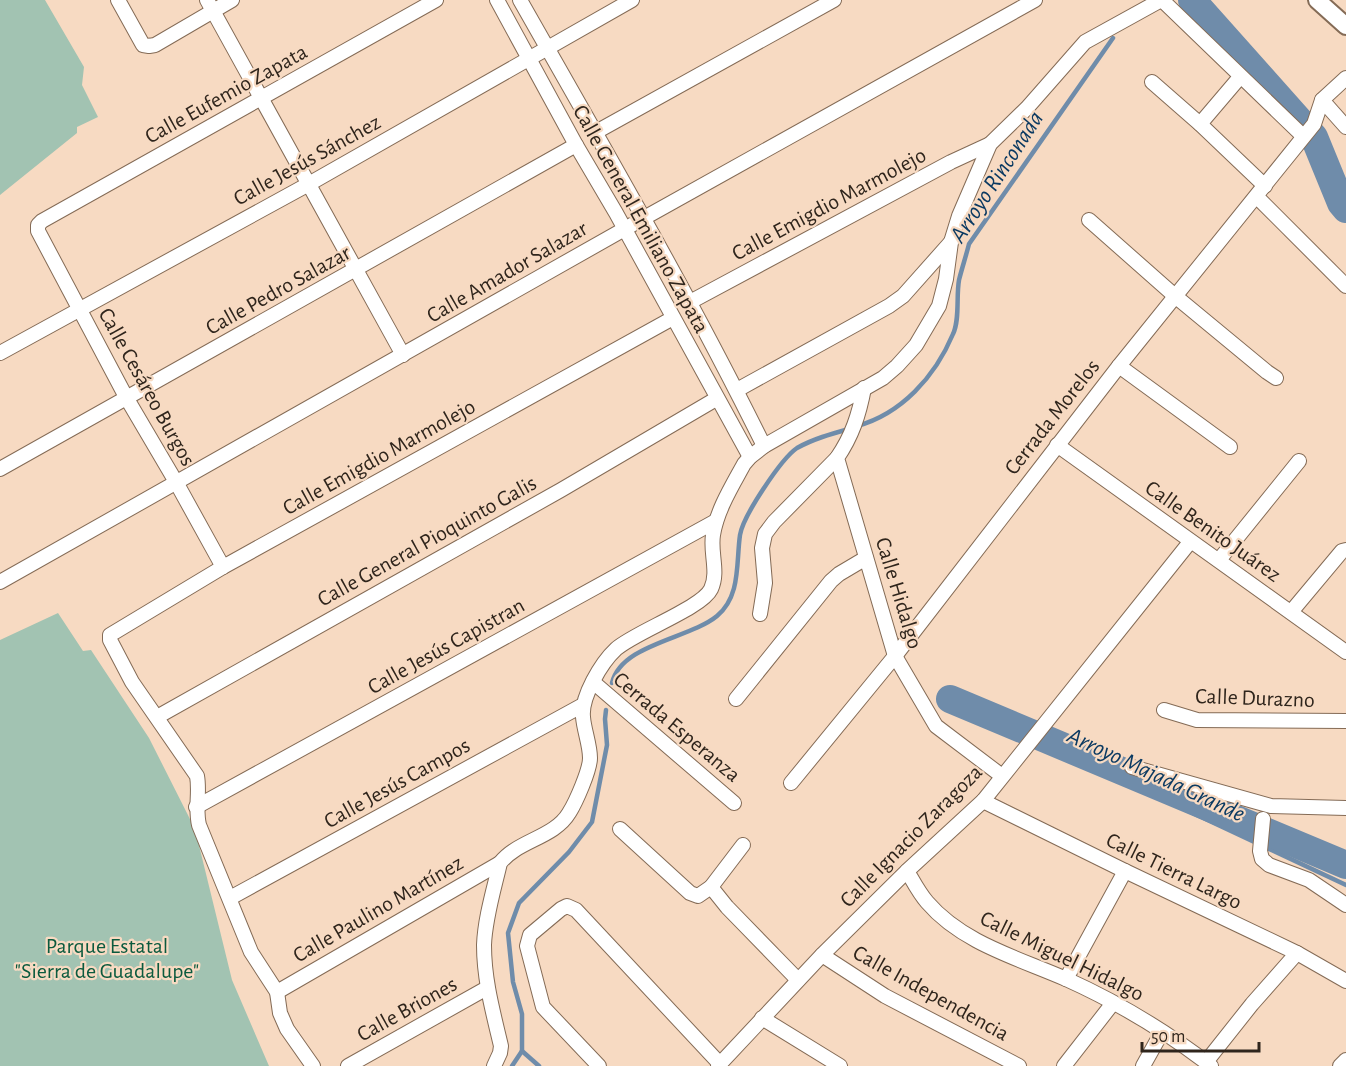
<svg xmlns="http://www.w3.org/2000/svg" width="1346" height="1066" viewBox="0 0 1346 1066" font-family="'Alegreya Sans',sans-serif">
<rect width="100%" height="100%" fill="#f7dac2"/>
<g fill="#a2c3b2">
<path d="M0 0H45L84 67 82 85 98 117 77 127V133L0 195Z"/>
<path d="M58 613 83 651 91 650 149 738 195 829 232 980 269 1066H0V640Z"/>
</g>
<g fill="none" stroke-linecap="round" stroke-linejoin="round">
<g stroke="#6f8caa" stroke-width="4.5">
<path d="M857 426C901 414 935 377 953 334 960 319 956 297 959 280 962 268 966 256 969 244L1113 38"/>
<path d="M612 683C621 644 689 639 717 616 741 596 736 563 740 535 743 516 781 459 797 448 813 439 831 434 849 429"/>
<path d="M950 699 1346 885"/>
<path d="M522 1051 539 1066"/>
<path d="M512 1066 522 1051V1014L513 982 508 933 519 903 569 852 592 822 607 745 605 719 606 710"/>
</g>
<g stroke="#6f8caa" stroke-width="28">
<path d="M1192 0 1314 137 1341 203 1346 209"/>
<path d="M950 699 1346 865"/>
</g>
<g stroke="#846b56" stroke-width="16">
<g id="minor">
<path d="M118 0 143 45 149 46 155 45 232 0"/>
<path d="M207 0 403 355"/>
<path d="M497 0 576 145 616 213 750 457"/>
<path d="M520 0C604 148 689 294 764 446"/>
<path d="M1162 0 1303 136"/>
<path d="M1152 82 1200 124 1265 186"/>
<path d="M1322 100 1346 127"/>
<path d="M1200 124 1240 77"/>
<path d="M596 132 834 0"/>
<path d="M1257 197 1346 286"/>
<path d="M1089 220 1175 296 1267 372 1276 378"/>
<path d="M690 302 951 162 990 144"/>
<path d="M0 353 307 185 632 0"/>
<path d="M1119 366 1230 447"/>
<path d="M864 388C859 415 852 436 837 458L895 656 936 726 1002 776"/>
<path d="M737 390 889 306 903 296 951 242"/>
<path d="M1057 445 1346 652"/>
<path d="M0 469 576 145"/>
<path d="M1219 560 1299 461"/>
<path d="M223 567 176 482 126 397 38 231V225L42 221 436 0"/>
<path d="M0 582 644 218 1035 0"/>
<path d="M1291 612 1342 551 1346 550"/>
<path d="M760 614 765 583 762 548 765 534 774 522 837 458"/>
<path d="M593 682 734 803"/>
<path d="M736 699 831 581 839 574 866 558"/>
<path d="M1164 710 1197 720 1346 721"/>
<path d="M157 717 561 490 716 399"/>
<path d="M1132 767 1271 806 1346 808"/>
<path d="M791 783 895 656 1119 366 1314 124 1322 100 1346 78"/>
<path d="M983 801 1125 871 1297 953 1346 981"/>
<path d="M196 807 716 521"/>
<path d="M1263 819 1260 851 1262 859 1269 865 1309 880 1346 905"/>
<path d="M620 829 690 893 698 896 711 887 743 845"/>
<path d="M907 871C913 881 919 893 927 902 962 943 1018 958 1066 979 1117 1002 1167 1032 1211 1066"/>
<path d="M711 887 727 907 798 980"/>
<path d="M230 898 583 705"/>
<path d="M822 955 885 996 1019 1066"/>
<path d="M1066 979 1125 871"/>
<path d="M277 992 500 863"/>
<path d="M762 1018 840 1066"/>
<path d="M1206 1062 1252 1004 1297 953"/>
<path d="M313 1066 287 1029 280 1013 277 992 251 952 199 825C195 808 200 792 197 776L132 682 110 640V635L223 567 673 318"/>
<path d="M348 1066 487 988"/>
<path d="M494 1066 500 1053 501 1046C493 1012 484 980 484 945 485 918 494 889 500 863 518 840 554 838 569 813 576 802 590 770 590 758 590 745 584 730 583 717 581 697 601 663 616 649 635 632 702 608 711 589 719 572 710 553 713 535 717 510 732 486 744 464L750 457 764 446 883 378 897 366 916 345 939 306 946 279 951 242 959 216 990 144 1027 108 1085 42 1161 0"/>
<path d="M599 1066 543 1007 527 946 530 935 561 909 567 906 576 910 720 1064"/>
<path d="M718 1066 822 955 907 871 983 801 1190 542"/>
<path d="M1064 1066 1113 1003"/>
<path d="M1143 1066 1162 1032"/>
<path d="M1340 1066 1346 1060"/>
</g>
</g>
<g stroke="#846b56" stroke-width="20">
<path id="tertiary" d="M1317 0 1346 26"/>
</g>
<use href="#minor" stroke="#fff" stroke-width="14"/>
<use href="#tertiary" stroke="#fff" stroke-width="16"/>
</g>
<g text-anchor="middle" dominant-baseline="central" stroke-width="4.5" stroke-linejoin="round" paint-order="stroke">
<g font-size="22" fill="#2f251c" stroke="#f7dac2">
<text transform="translate(226 94) rotate(-29)">Calle Eufemio Zapata</text>
<text transform="translate(307 160) rotate(-29)">Calle Jesús Sánchez</text>
<text transform="translate(829 204) rotate(-28)">Calle Emigdio Marmolejo</text>
<text transform="translate(641 219) rotate(61)">Calle General Emiliano Zapata</text>
<text transform="translate(507 272) rotate(-30)">Calle Amador Salazar</text>
<text transform="translate(278 290) rotate(-29)">Calle Pedro Salazar</text>
<text transform="translate(147 387) rotate(61)">Calle Cesáreo Burgos</text>
<text transform="translate(1052 417) rotate(-52)">Cerrada Morelos</text>
<text transform="translate(379 457) rotate(-29)">Calle Emigdio Marmolejo</text>
<text transform="translate(1213 531) rotate(35)">Calle Benito Juárez</text>
<text transform="translate(427 541) rotate(-29)">Calle General Pioquinto Galis</text>
<text transform="translate(899 593) rotate(73)">Calle Hidalgo</text>
<text transform="translate(446 646) rotate(-29)">Calle Jesús Capistran</text>
<text transform="translate(1255 698) rotate(2)">Calle Durazno</text>
<text transform="translate(677 727) rotate(40)">Cerrada Esperanza</text>
<text transform="translate(397 783) rotate(-29)">Calle Jesús Campos</text>
<text transform="translate(911 836) rotate(-45)">Calle Ignacio Zaragoza</text>
<text transform="translate(1174 871) rotate(26)">Calle Tierra Largo</text>
<text transform="translate(378 909) rotate(-30)">Calle Paulino Martínez</text>
<text transform="translate(1062 956) rotate(26)">Calle Miguel Hidalgo</text>
<text transform="translate(931 993) rotate(29)">Calle Independencia</text>
<text transform="translate(407 1009) rotate(-29)">Calle Briones</text>
</g>
<g font-size="22" fill="#0b5a3e" stroke="#f7dac2">
<text x="107" y="946">Parque Estatal<tspan x="107" dy="25">"Sierra de Guadalupe"</tspan></text>
</g>
<g font-size="24" font-style="italic" fill="#0b3a62" stroke="#f7dac2">
<text transform="translate(997 177) rotate(-57)">Arroyo Rinconada</text>
<text transform="translate(1156 775) rotate(25)">Arroyo Majada Grande</text>
</g>
</g>
<path d="M1142 1042v9h117v-9" fill="none" stroke="#2f251c" stroke-width="3"/>
<text x="1151" y="1042" font-size="18" fill="#2f251c" stroke="#f7dac2" stroke-width="4.5" paint-order="stroke">50 m</text>
</svg>
